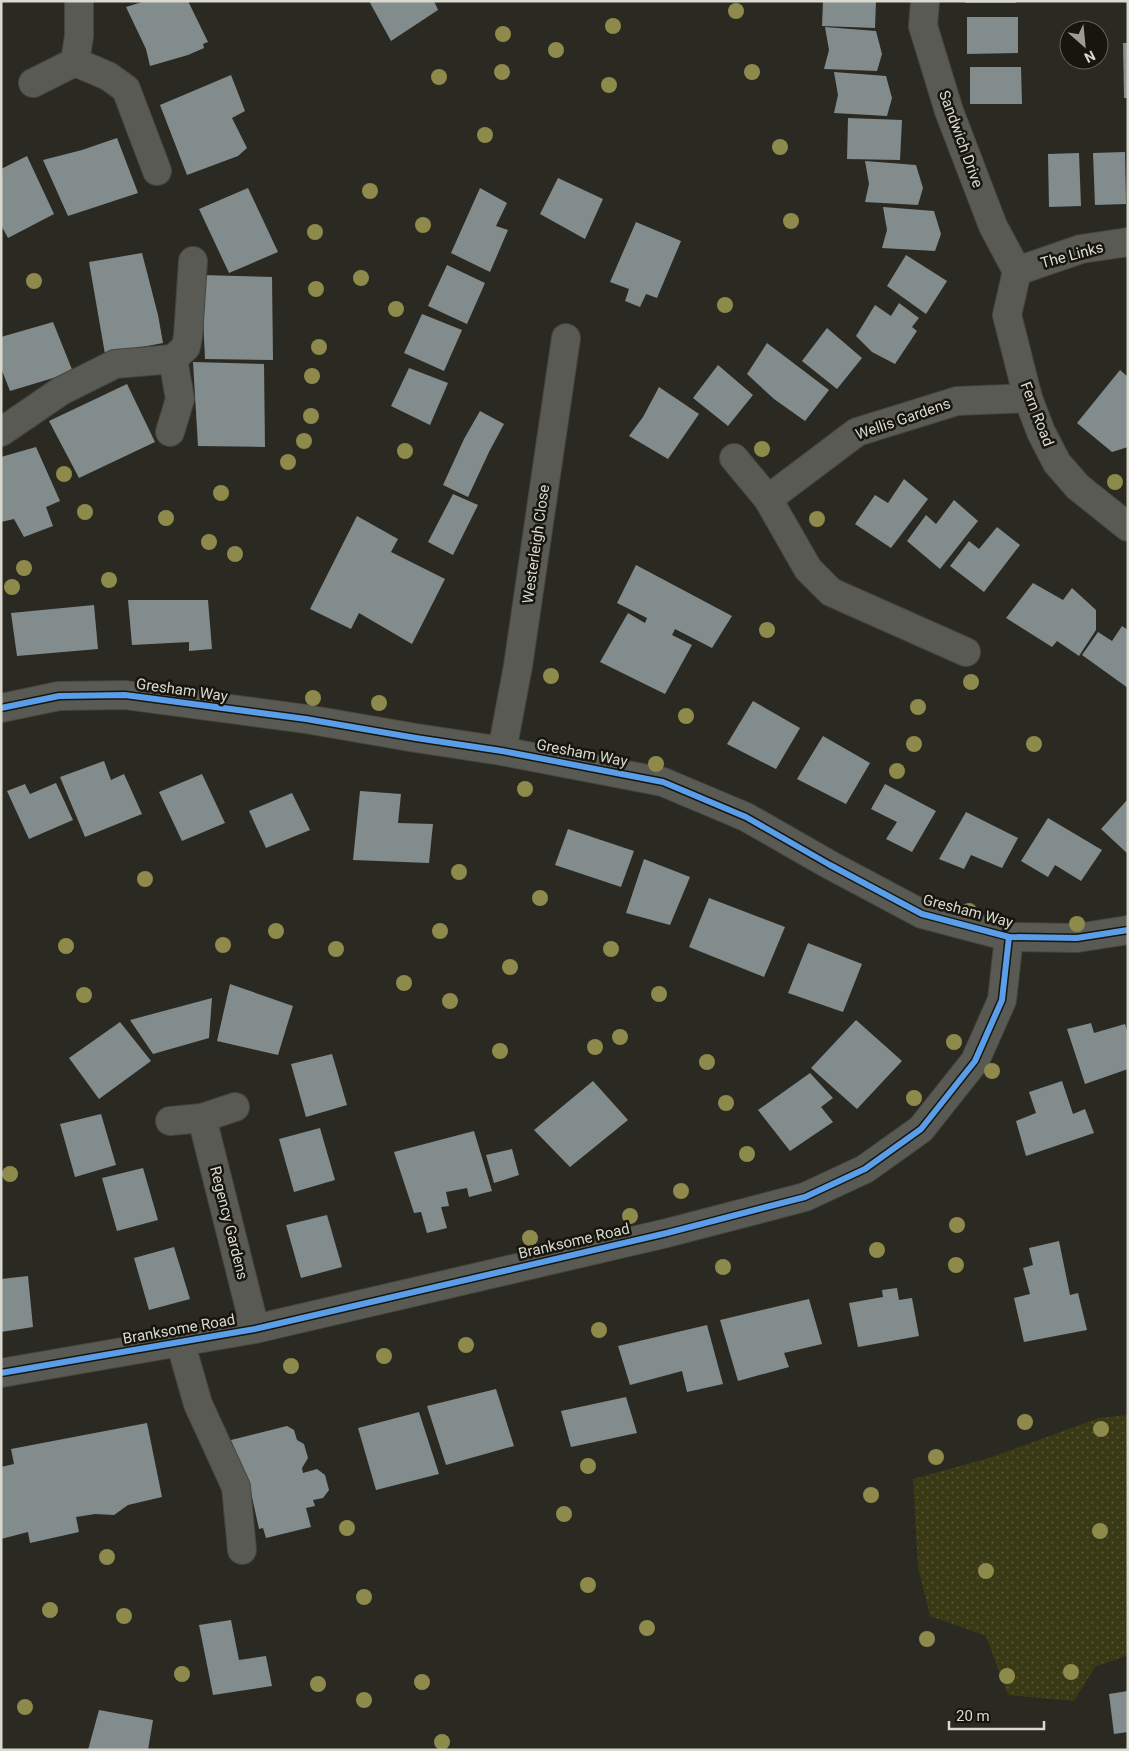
<svg xmlns="http://www.w3.org/2000/svg" width="1129" height="1751" font-family="Roboto,sans-serif">
  <style>
    .grass { fill: url(#grass-dots) }
    .building { fill: #838c8d }
    .lines { fill: none; stroke-linecap: round; stroke-linejoin: round }
    .minor-casing { stroke: #46463f; stroke-width: 30 }
    .minor { stroke: #5a5a54; stroke-width: 28 }
    .cycleway-casing { stroke: #16160e; stroke-width: 9 }
    .cycleway { stroke: #5a9eea; stroke-width: 6 }
    .tree { fill: #8d8a4c }
    .labels { text-anchor: middle; dominant-baseline: central; stroke-width: 5; stroke-linejoin: round; paint-order: stroke }
    .street-label { font-size: 15px; fill: #d9d9cf; stroke: #16160e }
  </style>
  <defs>
    <pattern id="grass-dots" width="8" height="8" patternUnits="userSpaceOnUse" patternTransform="scale(1.25)"><rect width="8" height="8" fill="#3a3915"/><path d="M2 2h.1M6 6h.1" fill="none" stroke="#565536" stroke-width="1.8" stroke-linecap="round"/></pattern>
  </defs>
  <rect width="100%" height="100%" fill="#2a2a22"/>
  <polygon class="grass" points="1128,1415 1128,1655 1095,1667 1074,1701 1008,1695 986,1636 930,1616 918,1567 913,1479 989,1458 1099,1418"/>
  <g class="building">
    <polygon points="145,1 188,1 208,42 203,44 204,48 188,55 150,66 146,49 126,7"/>
    <polygon points="369,1 434,1 438,10 391,41"/>
    <polygon points="823,1 876,1 875,28 822,26"/>
    <rect x="965" y="1" width="51" height="2"/>
    <polygon points="967,17 1018,17 1018,53 967,54"/>
    <polygon points="825,27 876,31 882,54 877,71 824,69 829,50"/>
    <polygon points="1123,43 1128,43 1128,98 1124,98"/>
    <polygon points="970,67 1021,67 1022,104 970,104"/>
    <polygon points="834,72 886,76 892,98 887,116 834,113 838,95"/>
    <polygon points="231,75 245,111 232,118 247,148 238,156 187,175 160,105"/>
    <polygon points="848,118 902,120 900,160 847,159"/>
    <polygon points="117,138 138,193 68,216 43,160 82,150"/>
    <polygon points="1125,152 1126,204 1095,205 1093,153"/>
    <polygon points="1079,153 1081,206 1049,207 1048,154"/>
    <polygon points="27,156 54,214 8,238 1,225 1,169"/>
    <polygon points="865,161 916,165 923,188 918,205 865,202 869,184"/>
    <polygon points="558,178 603,199 585,239 540,214"/>
    <polygon points="248,188 278,252 229,273 199,209"/>
    <polygon points="480,188 507,203 496,226 508,230 490,272 451,253"/>
    <polygon points="883,207 934,211 941,234 935,251 882,248 887,230"/>
    <polygon points="636,222 681,241 657,298 646,294 640,307 625,301 629,289 610,282"/>
    <polygon points="142,253 158,315 163,343 105,354 89,262"/>
    <polygon points="906,255 947,281 926,314 887,286"/>
    <polygon points="447,265 485,283 467,324 428,306"/>
    <polygon points="201,275 272,277 273,360 205,359"/>
    <polygon points="899,303 919,318 912,327 917,331 895,364 872,352 856,336 875,305 891,316"/>
    <polygon points="422,314 462,330 444,371 404,353"/>
    <polygon points="53,322 73,372 10,391 1,368 1,337"/>
    <polygon points="827,328 862,358 837,389 802,361"/>
    <polygon points="767,343 829,390 805,421 774,399 747,374"/>
    <polygon points="193,362 264,364 265,447 198,446"/>
    <polygon points="718,365 753,395 728,426 693,398"/>
    <polygon points="409,368 448,383 430,425 391,406"/>
    <polygon points="1120,370 1128,377 1128,447 1112,452 1077,423"/>
    <polygon points="127,384 155,442 79,478 49,421"/>
    <polygon points="659,387 699,414 668,459 629,436 643,417"/>
    <polygon points="480,411 504,424 489,452 468,497 443,485 464,439"/>
    <polygon points="36,447 60,501 46,507 53,526 24,537 14,519 1,522 1,457"/>
    <polygon points="904,479 928,499 891,548 855,524 875,495 888,503"/>
    <polygon points="453,494 478,505 453,555 428,542"/>
    <polygon points="954,500 978,521 940,569 907,541 926,515 936,524"/>
    <polygon points="357,516 398,539 391,552 445,579 412,644 359,613 351,629 310,609"/>
    <polygon points="997,527 1020,545 984,592 950,566 969,541 979,549"/>
    <polygon points="636,565 732,616 712,648 675,629 672,635 692,645 665,694 600,662 628,613 645,623 647,618 617,603"/>
    <polygon points="1033,583 1063,600 1072,588 1096,610 1096,630 1079,656 1057,641 1052,647 1006,618"/>
    <polygon points="128,600 208,600 212,649 189,651 189,642 132,645"/>
    <polygon points="94,605 98,649 17,656 11,613"/>
    <polygon points="1122,626 1128,630 1128,688 1082,655 1098,632 1112,641"/>
    <polygon points="753,701 800,728 776,769 727,744"/>
    <polygon points="823,736 870,763 846,804 797,779"/>
    <polygon points="104,761 111,780 124,774 142,814 85,837 60,777"/>
    <polygon points="202,774 225,823 182,841 159,792"/>
    <polygon points="56,783 73,820 29,839 7,791 25,784 30,794"/>
    <polygon points="885,784 936,811 912,852 886,839 897,822 871,809"/>
    <polygon points="360,791 401,794 398,823 433,824 429,863 353,860"/>
    <polygon points="292,793 310,830 266,848 249,811"/>
    <polygon points="1128,799 1128,854 1101,829"/>
    <polygon points="966,812 1018,838 1002,868 971,855 964,869 939,859"/>
    <polygon points="1048,818 1102,850 1081,881 1055,865 1048,877 1021,861"/>
    <polygon points="568,829 634,851 621,887 555,865"/>
    <polygon points="644,859 690,877 670,925 626,913"/>
    <polygon points="709,898 785,927 764,977 689,947"/>
    <polygon points="808,943 862,964 843,1012 788,993"/>
    <polygon points="230,984 293,1006 278,1055 217,1041"/>
    <polygon points="212,998 209,1038 153,1054 130,1020"/>
    <polygon points="856,1020 902,1061 857,1109 811,1068"/>
    <polygon points="120,1022 151,1061 99,1099 69,1058"/>
    <polygon points="1091,1023 1094,1033 1125,1024 1128,1034 1128,1069 1085,1084 1067,1029"/>
    <polygon points="332,1054 347,1105 306,1117 291,1064"/>
    <polygon points="810,1073 833,1098 821,1107 833,1122 790,1151 758,1110"/>
    <polygon points="593,1081 628,1120 570,1167 534,1130"/>
    <polygon points="1062,1081 1073,1114 1085,1109 1094,1133 1026,1156 1016,1121 1036,1113 1029,1092"/>
    <polygon points="101,1114 116,1165 75,1177 60,1124"/>
    <polygon points="320,1128 335,1180 294,1192 279,1139"/>
    <polygon points="474,1131 492,1191 469,1197 467,1188 446,1192 449,1206 441,1207 447,1228 427,1233 421,1212 414,1213 394,1152"/>
    <polygon points="512,1149 519,1175 494,1183 486,1155"/>
    <polygon points="143,1168 158,1220 117,1231 102,1178"/>
    <polygon points="327,1215 342,1267 301,1278 286,1225"/>
    <polygon points="1059,1241 1070,1295 1078,1293 1087,1330 1024,1342 1014,1298 1030,1294 1023,1268 1033,1265 1029,1248"/>
    <polygon points="174,1247 190,1299 149,1310 134,1258"/>
    <polygon points="28,1276 33,1327 1,1332 1,1279"/>
    <polygon points="897,1288 899,1300 912,1298 919,1336 858,1347 849,1303 883,1297 882,1290"/>
    <polygon points="809,1299 822,1344 784,1353 789,1367 738,1381 720,1320"/>
    <polygon points="707,1325 723,1384 687,1392 682,1371 630,1385 618,1346"/>
    <polygon points="496,1389 514,1446 446,1465 427,1406"/>
    <polygon points="626,1397 637,1433 571,1447 561,1411"/>
    <polygon points="419,1412 439,1474 376,1490 358,1428"/>
    <polygon points="147,1423 162,1497 128,1505 114,1515 95,1514 76,1517 79,1532 30,1543 28,1532 1,1539 1,1467 14,1464 11,1449"/>
    <polygon points="287,1426 294,1430 297,1440 304,1444 308,1458 302,1468 303,1473 317,1469 325,1475 329,1490 323,1498 313,1500 315,1506 306,1508 311,1527 266,1538 263,1528 259,1529 250,1488 227,1441"/>
    <polygon points="231,1620 239,1660 266,1656 272,1686 213,1695 199,1625"/>
    <polygon points="1128,1691 1128,1732 1114,1734 1109,1694"/>
    <polygon points="99,1710 153,1720 148,1750 88,1750"/>
  </g>
  <g class="lines">
    <defs>
      <g id="minor">
        <polyline points="925,1 923,26 949,111 993,226 1017,271"/>
        <polyline points="75,62 108,76 126,89 157,171"/>
        <polyline points="33,83 75,62 79,36 79,1"/>
        <polyline points="1017,271 1007,315 1028,398 1041,432 1057,463 1078,487 1128,527"/>
        <polyline points="1017,271 1081,249 1128,242"/>
        <polyline points="1,432 61,391 115,364 173,359"/>
        <polyline points="170,432 180,399 173,359 186,347 188,336 193,261"/>
        <polyline points="734,458 768,499"/>
        <polyline points="966,652 831,592 808,569 768,499 857,432 957,401 1028,398"/>
        <polyline points="1,708 59,696 125,695 306,719 416,738 502,751 663,782 746,817 830,865 922,914 1009,937 1077,938 1128,930"/>
        <polyline points="502,751 518,666 566,338"/>
        <polyline points="202,1118 255,1329"/>
        <polyline points="170,1121 202,1118 235,1107"/>
        <polyline points="180,1341 198,1404 236,1487 242,1550"/>
        <polyline points="1,1373 255,1329 667,1233 805,1197 865,1169 921,1129 975,1061 1002,1000 1009,937"/>
      </g>
    </defs>
    <use href="#minor" class="minor-casing"/>
    <use href="#minor" class="minor"/>
    <defs>
      <g id="cycleway">
        <polyline points="1,708 59,696 125,695 306,719 416,738 502,751 663,782 746,817 830,865 922,914 1009,937 1077,938 1128,930"/>
        <polyline points="1,1373 255,1329 667,1233 805,1197 865,1169 921,1129 975,1061 1002,1000 1009,937"/>
      </g>
    </defs>
    <use href="#cycleway" class="cycleway-casing"/>
    <use href="#cycleway" class="cycleway"/>
  </g>
  <g class="tree">
    <circle cx="736" cy="11" r="8"/>
    <circle cx="613" cy="26" r="8"/>
    <circle cx="503" cy="34" r="8"/>
    <circle cx="556" cy="50" r="8"/>
    <circle cx="502" cy="72" r="8"/>
    <circle cx="752" cy="72" r="8"/>
    <circle cx="439" cy="77" r="8"/>
    <circle cx="609" cy="85" r="8"/>
    <circle cx="485" cy="135" r="8"/>
    <circle cx="780" cy="147" r="8"/>
    <circle cx="370" cy="191" r="8"/>
    <circle cx="791" cy="221" r="8"/>
    <circle cx="423" cy="225" r="8"/>
    <circle cx="315" cy="232" r="8"/>
    <circle cx="361" cy="278" r="8"/>
    <circle cx="34" cy="281" r="8"/>
    <circle cx="316" cy="289" r="8"/>
    <circle cx="725" cy="305" r="8"/>
    <circle cx="396" cy="309" r="8"/>
    <circle cx="319" cy="347" r="8"/>
    <circle cx="312" cy="376" r="8"/>
    <circle cx="311" cy="416" r="8"/>
    <circle cx="304" cy="441" r="8"/>
    <circle cx="762" cy="449" r="8"/>
    <circle cx="405" cy="451" r="8"/>
    <circle cx="288" cy="462" r="8"/>
    <circle cx="64" cy="474" r="8"/>
    <circle cx="1115" cy="482" r="8"/>
    <circle cx="221" cy="493" r="8"/>
    <circle cx="85" cy="512" r="8"/>
    <circle cx="166" cy="518" r="8"/>
    <circle cx="817" cy="519" r="8"/>
    <circle cx="209" cy="542" r="8"/>
    <circle cx="235" cy="554" r="8"/>
    <circle cx="24" cy="568" r="8"/>
    <circle cx="109" cy="580" r="8"/>
    <circle cx="12" cy="587" r="8"/>
    <circle cx="767" cy="630" r="8"/>
    <circle cx="551" cy="676" r="8"/>
    <circle cx="971" cy="682" r="8"/>
    <circle cx="313" cy="698" r="8"/>
    <circle cx="379" cy="703" r="8"/>
    <circle cx="918" cy="707" r="8"/>
    <circle cx="686" cy="716" r="8"/>
    <circle cx="914" cy="744" r="8"/>
    <circle cx="1034" cy="744" r="8"/>
    <circle cx="656" cy="764" r="8"/>
    <circle cx="897" cy="771" r="8"/>
    <circle cx="525" cy="789" r="8"/>
    <circle cx="459" cy="872" r="8"/>
    <circle cx="145" cy="879" r="8"/>
    <circle cx="540" cy="898" r="8"/>
    <circle cx="969" cy="911" r="8"/>
    <circle cx="1077" cy="924" r="8"/>
    <circle cx="276" cy="931" r="8"/>
    <circle cx="440" cy="931" r="8"/>
    <circle cx="223" cy="945" r="8"/>
    <circle cx="66" cy="946" r="8"/>
    <circle cx="336" cy="949" r="8"/>
    <circle cx="611" cy="949" r="8"/>
    <circle cx="510" cy="967" r="8"/>
    <circle cx="404" cy="983" r="8"/>
    <circle cx="659" cy="994" r="8"/>
    <circle cx="84" cy="995" r="8"/>
    <circle cx="450" cy="1001" r="8"/>
    <circle cx="620" cy="1037" r="8"/>
    <circle cx="954" cy="1042" r="8"/>
    <circle cx="595" cy="1047" r="8"/>
    <circle cx="500" cy="1051" r="8"/>
    <circle cx="707" cy="1062" r="8"/>
    <circle cx="992" cy="1071" r="8"/>
    <circle cx="914" cy="1098" r="8"/>
    <circle cx="726" cy="1103" r="8"/>
    <circle cx="747" cy="1154" r="8"/>
    <circle cx="10" cy="1174" r="8"/>
    <circle cx="681" cy="1191" r="8"/>
    <circle cx="630" cy="1216" r="8"/>
    <circle cx="957" cy="1225" r="8"/>
    <circle cx="530" cy="1238" r="8"/>
    <circle cx="877" cy="1250" r="8"/>
    <circle cx="956" cy="1265" r="8"/>
    <circle cx="723" cy="1267" r="8"/>
    <circle cx="599" cy="1330" r="8"/>
    <circle cx="466" cy="1345" r="8"/>
    <circle cx="384" cy="1356" r="8"/>
    <circle cx="291" cy="1366" r="8"/>
    <circle cx="1025" cy="1422" r="8"/>
    <circle cx="1101" cy="1429" r="8"/>
    <circle cx="936" cy="1457" r="8"/>
    <circle cx="588" cy="1466" r="8"/>
    <circle cx="871" cy="1495" r="8"/>
    <circle cx="564" cy="1514" r="8"/>
    <circle cx="347" cy="1528" r="8"/>
    <circle cx="1100" cy="1531" r="8"/>
    <circle cx="107" cy="1557" r="8"/>
    <circle cx="986" cy="1571" r="8"/>
    <circle cx="588" cy="1585" r="8"/>
    <circle cx="364" cy="1597" r="8"/>
    <circle cx="50" cy="1610" r="8"/>
    <circle cx="124" cy="1616" r="8"/>
    <circle cx="647" cy="1628" r="8"/>
    <circle cx="927" cy="1639" r="8"/>
    <circle cx="1071" cy="1672" r="8"/>
    <circle cx="182" cy="1674" r="8"/>
    <circle cx="1007" cy="1676" r="8"/>
    <circle cx="422" cy="1682" r="8"/>
    <circle cx="318" cy="1684" r="8"/>
    <circle cx="364" cy="1700" r="8"/>
    <circle cx="25" cy="1707" r="8"/>
    <circle cx="442" cy="1742" r="8"/>
  </g>
  <g class="labels">
    <g class="street-label">
      <text transform="translate(961 139) rotate(70)">Sandwich Drive</text>
      <text transform="translate(1072 255) rotate(-15)">The Links</text>
      <text transform="translate(1037 414) rotate(69)">Fern Road</text>
      <text transform="translate(903 419) rotate(-19)">Wellis Gardens</text>
      <text transform="translate(536 544) rotate(-82)">Westerleigh Close</text>
      <text transform="translate(182 690) rotate(8)">Gresham Way</text>
      <text transform="translate(582 753) rotate(11)">Gresham Way</text>
      <text transform="translate(968 911) rotate(15)">Gresham Way</text>
      <text transform="translate(229 1223) rotate(76)">Regency Gardens</text>
      <text transform="translate(574 1241) rotate(-13)">Branksome Road</text>
      <text transform="translate(179 1329) rotate(-10)">Branksome Road</text>
    </g>
  </g>
  <rect width="1129" height="1751" fill="none" stroke="#d9d9cf" stroke-width="5"/>
  <g transform="translate(1084 45) rotate(153)"><circle r="24" fill="#16160e" stroke="#64645b"/>
  <path d="M0-4L9 19L0 12L-9 19Z" fill="#9c9c92"/>
  <text y="-8" font-size="14" font-weight="bold" text-anchor="middle" fill="#d9d9cf">N</text>
  </g>
  <path d="M949 1721v8h95v-8" fill="none" stroke="#d9d9cf" stroke-width="2.5"/>
  <text x="956" y="1721" font-size="15" fill="#d9d9cf" stroke="#16160e" stroke-width="4" paint-order="stroke">20 m</text>
</svg>
